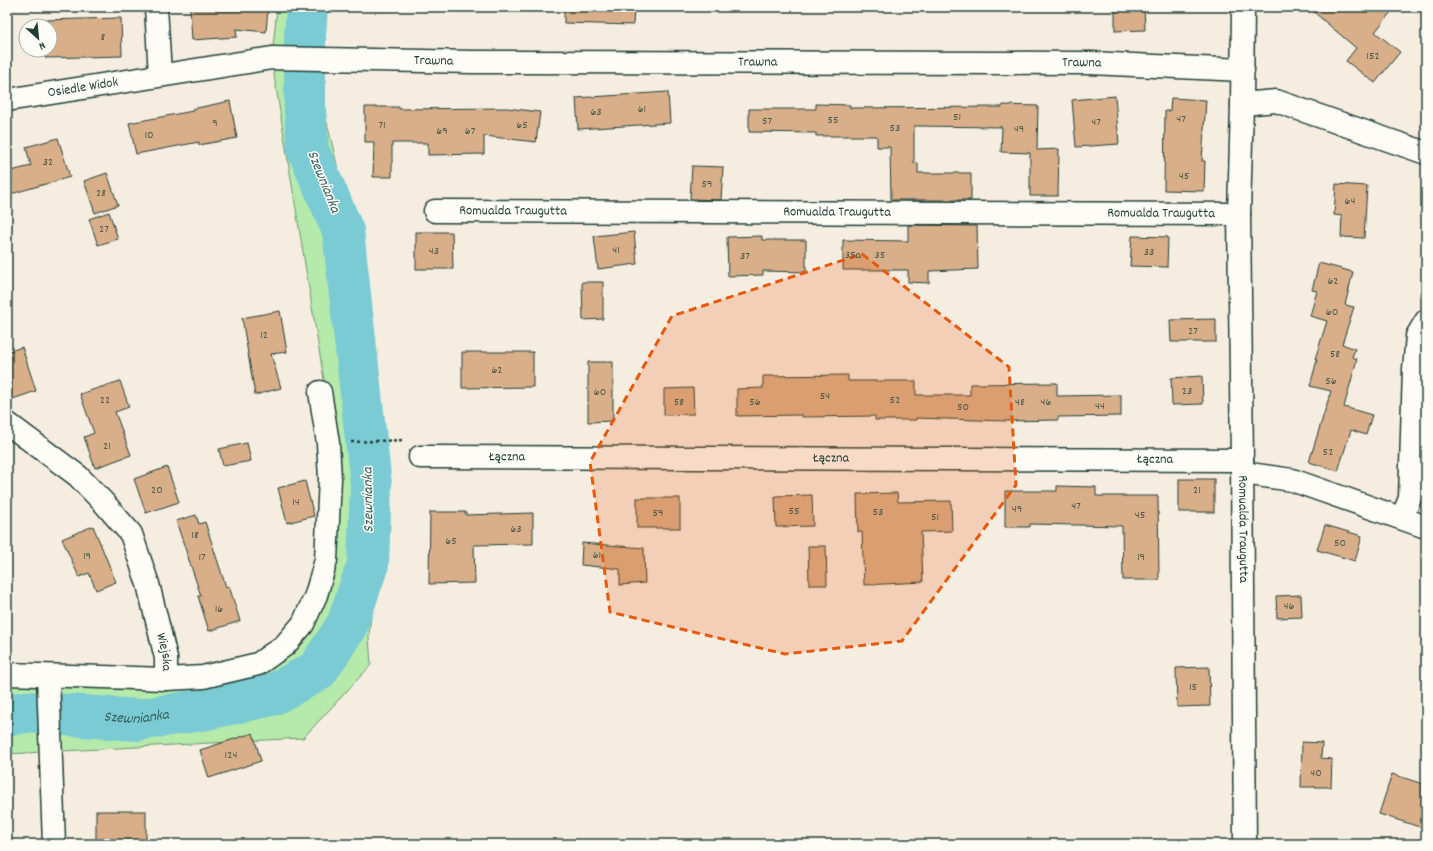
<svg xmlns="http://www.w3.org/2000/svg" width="1433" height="851" font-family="Dekko,sans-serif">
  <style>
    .green { fill: #b6eaab; stroke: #6a9470 }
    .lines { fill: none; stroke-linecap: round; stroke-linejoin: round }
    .river { stroke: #7acbd3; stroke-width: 42 }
    .building { fill: #d9af8a; stroke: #1f3d34 }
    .minor-casing { stroke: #1f3d34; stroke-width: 25 }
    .major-casing { stroke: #1f3d34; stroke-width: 25 }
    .path { stroke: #1f3d34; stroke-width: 2.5; stroke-dasharray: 3 3; stroke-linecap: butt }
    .minor { stroke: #fdfcf7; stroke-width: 22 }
    .major { stroke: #fdfcf7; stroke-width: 22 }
    .marked { fill: #e8590c; fill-opacity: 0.2; stroke: #e8590c; stroke-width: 3; stroke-dasharray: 8 5; stroke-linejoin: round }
    .labels { text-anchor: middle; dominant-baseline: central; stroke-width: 3; stroke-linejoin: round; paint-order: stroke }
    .number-label { font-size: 12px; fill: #4e5a4a }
    .street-label { font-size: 14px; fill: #1f3d34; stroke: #fdfcf7 }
    .water-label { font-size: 15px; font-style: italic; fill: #36605c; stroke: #fdfcf7 }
  </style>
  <rect width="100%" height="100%" fill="#f6ede1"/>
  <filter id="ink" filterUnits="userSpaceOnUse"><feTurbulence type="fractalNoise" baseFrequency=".025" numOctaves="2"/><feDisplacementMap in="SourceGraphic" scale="8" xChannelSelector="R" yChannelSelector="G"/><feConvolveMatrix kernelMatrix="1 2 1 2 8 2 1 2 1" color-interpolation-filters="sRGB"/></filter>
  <g filter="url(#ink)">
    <polygon class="green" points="277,7 321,7 320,93 338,169 368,318 384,460 369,637 371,665 303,738 7,754 7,685 272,668 333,571 341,474 324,380 273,69 273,47"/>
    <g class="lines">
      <path class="river" id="s1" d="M 7,715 L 26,712 L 138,720 L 207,709 L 272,695 L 317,671 L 347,625 L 368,564 L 371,485 L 343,231 L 308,150 L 305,110 L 305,35 L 307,7"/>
    </g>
    <g class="building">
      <polygon points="190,7 268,7 266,32 236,29 237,37 192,40"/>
      <polygon points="564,7 634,7 633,25 564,23"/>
      <polygon points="1115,7 1144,7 1145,30 1115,31"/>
      <polygon points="1308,7 1395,7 1375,32 1400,52 1375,83 1346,61 1356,48"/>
      <polygon points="121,18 122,56 45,58 45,50 50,50 50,26 43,26 43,20"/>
      <polygon points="668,92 670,123 578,129 576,98"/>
      <polygon points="1115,96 1119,144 1076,147 1072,100"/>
      <polygon points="1171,98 1206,100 1202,161 1205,161 1204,191 1164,190 1165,111 1170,111"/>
      <polygon points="230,101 237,138 199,145 199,142 136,154 129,123 193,111 192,109"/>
      <polygon points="816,104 850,105 850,108 1002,107 1003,105 1038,106 1037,150 1059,149 1058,196 1030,196 1030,153 1001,152 1002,127 914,126 914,163 918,163 918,173 971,173 971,200 891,200 890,147 877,147 877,136 816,136 816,133 749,132 749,109 816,109"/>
      <polygon points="365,107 399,107 399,109 507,108 540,112 536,142 484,136 484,154 428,155 428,143 392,143 392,177 373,177 374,142 365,142"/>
      <polygon points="58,138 70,177 7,195 7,172 31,166 26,147"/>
      <polygon points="692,166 723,167 721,200 690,199"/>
      <polygon points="107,173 118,205 95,213 84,181"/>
      <polygon points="1336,184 1367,186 1364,238 1341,237 1342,216 1334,215"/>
      <polygon points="109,212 118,239 98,245 89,219"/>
      <polygon points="908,225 977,226 978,269 929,271 929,283 908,282 908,270 843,270 843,240 908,241"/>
      <polygon points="416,232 452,232 453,269 416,269"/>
      <polygon points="634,232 637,264 598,269 594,236"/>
      <polygon points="762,236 762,240 806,240 806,272 763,271 763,275 728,276 727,237"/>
      <polygon points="1132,236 1168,237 1167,267 1130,266"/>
      <polygon points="1319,263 1353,272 1345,305 1354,307 1342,344 1355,349 1352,357 1357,359 1344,407 1372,415 1366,435 1351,430 1338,471 1309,462 1331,391 1310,386 1317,360 1315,359 1327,321 1310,316 1317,291 1312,290"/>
      <polygon points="582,282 603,282 603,319 583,320"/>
      <polygon points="280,311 287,352 271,354 281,388 255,395 242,318"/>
      <polygon points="1216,319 1216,342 1171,342 1170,320"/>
      <polygon points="22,347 36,391 7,401 7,352"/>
      <polygon points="462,352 533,352 533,387 462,388"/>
      <polygon points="588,362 613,362 613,421 588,422"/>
      <polygon points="848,375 848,381 916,381 916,395 970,395 970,384 1057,383 1057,396 1121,395 1121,416 1058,417 1058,420 1006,421 916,418 916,420 875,420 875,416 802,417 802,415 737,416 737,389 763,388 763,376"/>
      <polygon points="1202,376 1203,404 1172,405 1171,378"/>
      <polygon points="120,381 129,407 115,412 131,455 95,468 84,437 94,433 80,394"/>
      <polygon points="693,388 694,414 664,415 664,389"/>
      <polygon points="247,443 251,461 223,466 219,449"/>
      <polygon points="167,467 179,502 146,513 134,479"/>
      <rect x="1179" y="479" width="35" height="33"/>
      <polygon points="305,481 314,516 287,523 278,488"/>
      <polygon points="1057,486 1096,487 1096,496 1158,496 1159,580 1123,580 1122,526 1030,524 1030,527 1005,527 1005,491 1057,491"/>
      <polygon points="897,493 898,502 951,501 952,531 921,532 923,582 864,585 862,532 858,532 857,494"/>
      <polygon points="812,495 813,526 776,527 775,496"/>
      <rect x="637" y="498" width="43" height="30"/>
      <polygon points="430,512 466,512 466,515 533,513 533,544 474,545 475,583 429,584"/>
      <polygon points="196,515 199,524 205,522 226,587 229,586 240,621 209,631 198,596 201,596 176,521"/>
      <polygon points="1325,525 1362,536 1355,561 1317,550"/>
      <polygon points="93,526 116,582 96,590 89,573 79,577 62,539"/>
      <polygon points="582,543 644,548 645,583 620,585 620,569 581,565"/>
      <polygon points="808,546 826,546 827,585 809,585"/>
      <polygon points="1301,595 1302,617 1277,618 1276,596"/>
      <polygon points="1209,667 1210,706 1177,707 1176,668"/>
      <polygon points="253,733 261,761 209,778 200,750"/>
      <polygon points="1302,742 1322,743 1321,758 1332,759 1331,787 1301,787"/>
      <polygon points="1392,774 1426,785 1426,829 1379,814"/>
      <rect x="96" y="811" width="50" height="33"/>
    </g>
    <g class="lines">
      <defs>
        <g id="minor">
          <polyline points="156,7 160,75"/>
          <path id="s2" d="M 7,100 L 272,58 L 473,62 L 1090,63 L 1243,70"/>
          <polyline points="1242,104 1276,101 1426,153"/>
          <path id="s3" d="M 435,211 L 1239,214"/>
          <path id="s4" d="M 7,423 L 78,476 L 105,504 L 131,534 L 148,584 L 166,658 L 166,679"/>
          <path id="s5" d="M 420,457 L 1242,460"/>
          <polyline points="1243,473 1292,480 1426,527"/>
          <polyline points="1402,518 1410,498 1414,369 1417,336 1426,321"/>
          <polyline points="7,674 166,679 203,677 258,664 285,645 303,624 316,595 326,560 330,479 328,443 320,392"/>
          <polyline points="48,676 54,844"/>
        </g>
        <g id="major">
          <path id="s6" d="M 1243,7 L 1242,104 L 1239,214 L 1242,460 L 1245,844"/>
        </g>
      </defs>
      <use href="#minor" class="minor-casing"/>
      <use href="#major" class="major-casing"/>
      <polyline class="path" points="351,442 404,440"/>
      <use href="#minor" class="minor"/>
      <use href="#major" class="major"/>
    </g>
  </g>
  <path class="marked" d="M 862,254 L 1009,367 L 1016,485 L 902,641 L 785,654 L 610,612 L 590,462 L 672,316 Z"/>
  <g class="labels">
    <g class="number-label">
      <text x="103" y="37">8</text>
      <text x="1373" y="56">152</text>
      <text x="642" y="109">61</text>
      <text x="596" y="112">63</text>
      <text x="957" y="117">51</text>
      <text x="1181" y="119">47</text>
      <text x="833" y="120">55</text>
      <text x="767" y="121">57</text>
      <text x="1096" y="122">47</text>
      <text x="215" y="123">9</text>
      <text x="382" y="125">71</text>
      <text x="522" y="125">65</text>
      <text x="895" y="128">53</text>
      <text x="1019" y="129">49</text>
      <text x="442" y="131">69</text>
      <text x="470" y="131">67</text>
      <text x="149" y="135">10</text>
      <text x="48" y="162">32</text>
      <text x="1184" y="176">45</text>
      <text x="707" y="184">59</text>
      <text x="101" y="193">28</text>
      <text x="1350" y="201">64</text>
      <text x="104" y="229">27</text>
      <text x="616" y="250">41</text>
      <text x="434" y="251">43</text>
      <text x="1149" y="252">33</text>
      <text x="853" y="255">35a</text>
      <text x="880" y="255">35</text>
      <text x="745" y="256">37</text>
      <text x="1333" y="281">62</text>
      <text x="1332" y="312">60</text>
      <text x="1193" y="331">27</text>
      <text x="264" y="335">12</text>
      <text x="1335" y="354">58</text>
      <text x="497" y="370">62</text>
      <text x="1331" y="381">56</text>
      <text x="1187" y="391">23</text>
      <text x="600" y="392">60</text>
      <text x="825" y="396">54</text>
      <text x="105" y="400">22</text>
      <text x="895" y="400">52</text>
      <text x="679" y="402">58</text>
      <text x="755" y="402">56</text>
      <text x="1020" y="402">48</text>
      <text x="1046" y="402">46</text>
      <text x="1100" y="406">44</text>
      <text x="963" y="407">50</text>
      <text x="107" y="446">21</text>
      <text x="1328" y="452">52</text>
      <text x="157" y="490">20</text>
      <text x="1197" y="490">21</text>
      <text x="296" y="502">14</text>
      <text x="1076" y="506">47</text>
      <text x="1017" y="509">49</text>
      <text x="794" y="511">55</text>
      <text x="878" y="512">53</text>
      <text x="658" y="513">59</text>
      <text x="1140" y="515">45</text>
      <text x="935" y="517">51</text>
      <text x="516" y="529">63</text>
      <text x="195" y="535">18</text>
      <text x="451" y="541">65</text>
      <text x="1340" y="543">50</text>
      <text x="597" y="555">61</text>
      <text x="87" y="556">19</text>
      <text x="202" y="557">17</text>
      <text x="1141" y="557">19</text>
      <text x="1289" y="606">46</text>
      <text x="219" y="609">16</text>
      <text x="1193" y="687">15</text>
      <text x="231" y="755">124</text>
      <text x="1316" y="773">40</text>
    </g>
    <g class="street-label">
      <text stroke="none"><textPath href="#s2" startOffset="430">Trawna</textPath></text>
      <text stroke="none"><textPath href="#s2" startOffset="754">Trawna</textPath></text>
      <text stroke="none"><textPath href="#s2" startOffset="1078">Trawna</textPath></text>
      <text stroke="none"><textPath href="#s2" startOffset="77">Osiedle Widok</textPath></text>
      <text stroke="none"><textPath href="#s3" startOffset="78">Romualda Traugutta</textPath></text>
      <text stroke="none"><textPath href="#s3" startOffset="402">Romualda Traugutta</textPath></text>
      <text stroke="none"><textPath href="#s3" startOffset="726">Romualda Traugutta</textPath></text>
      <text stroke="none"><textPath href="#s5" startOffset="87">Łączna</textPath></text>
      <text stroke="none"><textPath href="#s5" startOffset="411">Łączna</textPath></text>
      <text stroke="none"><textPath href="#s5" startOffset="735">Łączna</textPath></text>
      <text stroke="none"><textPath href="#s6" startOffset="522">Romualda Traugutta</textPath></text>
      <text stroke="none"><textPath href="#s4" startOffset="290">Wiejska</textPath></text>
    </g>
    <g class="water-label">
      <text transform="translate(323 182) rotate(68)">Szewnianka</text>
      <text transform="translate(369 500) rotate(-91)">Szewnianka</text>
      <text stroke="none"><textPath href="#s1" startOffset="130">Szewnianka</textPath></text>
    </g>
  </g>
  <rect width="1433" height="851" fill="none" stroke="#fdfcf7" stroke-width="24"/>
  <rect x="12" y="12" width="1409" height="827" fill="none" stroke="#1f3d34" stroke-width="1.5" filter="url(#ink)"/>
  <g transform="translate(38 38) rotate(153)"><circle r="19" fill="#fdfcf7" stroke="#a4b0a9"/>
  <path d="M0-3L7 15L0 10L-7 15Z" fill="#1f3d34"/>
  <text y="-6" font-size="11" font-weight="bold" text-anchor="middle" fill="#1f3d34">N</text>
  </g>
</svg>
